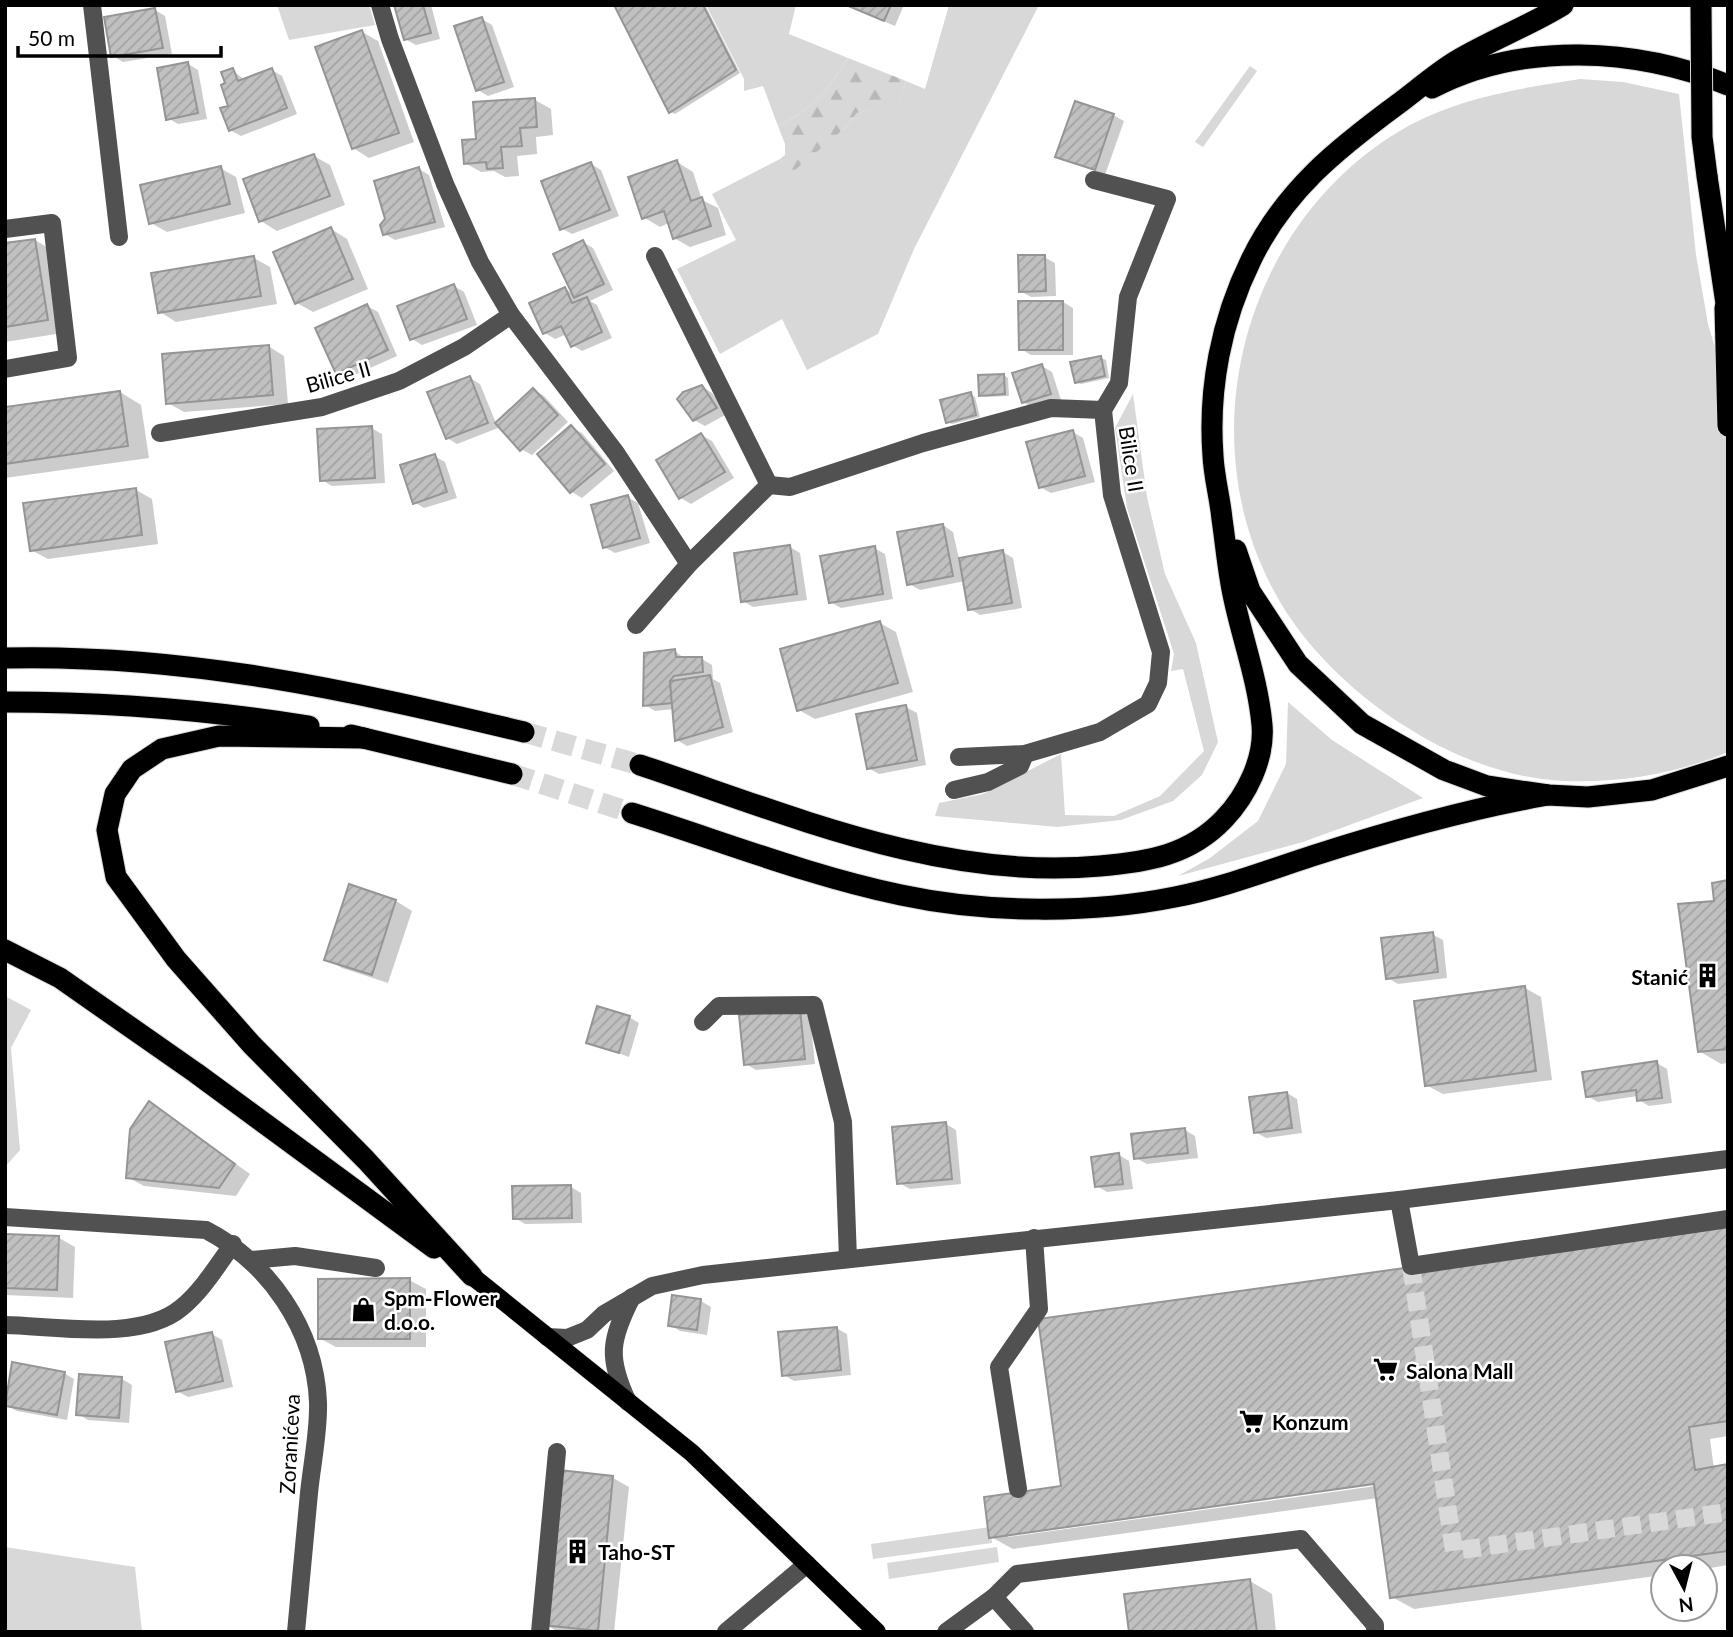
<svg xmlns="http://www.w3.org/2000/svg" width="1733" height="1637" font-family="Lato,sans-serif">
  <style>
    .green { fill: #d8d8d8 }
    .forest { fill: url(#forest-firs) }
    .shadow { fill: #0003; fill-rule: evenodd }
    .building { fill: url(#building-hatch); stroke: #959595; stroke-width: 2 }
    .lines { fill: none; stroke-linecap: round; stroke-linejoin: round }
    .minor-tunnel { stroke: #d9d9d9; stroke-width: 18; stroke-dasharray: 18 9; stroke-linecap: butt }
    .highway-tunnel { stroke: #d9d9d9; stroke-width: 21; stroke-dasharray: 21 10; stroke-linecap: butt }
    .major-casing { stroke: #dbdbdb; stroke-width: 19 }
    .highway-casing { stroke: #dbdbdb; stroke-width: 23 }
    .minor { stroke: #515151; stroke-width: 18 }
    .major { stroke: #000; stroke-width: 18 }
    .highway { stroke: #000; stroke-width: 21 }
    .highway-bridge-casing { stroke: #dbdbdb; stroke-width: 23; stroke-linecap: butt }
    .highway-bridge { stroke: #000; stroke-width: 21 }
    .labels { text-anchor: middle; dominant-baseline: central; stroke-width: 5; stroke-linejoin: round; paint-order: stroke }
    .street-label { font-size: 21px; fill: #000; stroke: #fff }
    .poi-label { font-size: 21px; font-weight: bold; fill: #000; stroke: #fff; text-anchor: start }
  </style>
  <defs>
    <pattern id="forest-firs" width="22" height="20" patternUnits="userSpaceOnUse" patternTransform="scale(1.75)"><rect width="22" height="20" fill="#d8d8d8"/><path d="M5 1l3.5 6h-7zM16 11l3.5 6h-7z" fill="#b8b8b8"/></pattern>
    <pattern id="building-hatch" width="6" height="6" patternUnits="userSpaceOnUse" patternTransform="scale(1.75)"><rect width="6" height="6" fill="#c0c0c0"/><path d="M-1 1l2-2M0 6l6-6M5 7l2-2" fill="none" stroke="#a3a3a3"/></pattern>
  </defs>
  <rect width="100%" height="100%" fill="#fff"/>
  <g class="green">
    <polygon points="277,5 369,5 375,25 289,40"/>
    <path d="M 706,5 L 796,5 L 789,34 L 848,58 C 827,92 815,107 778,126 L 763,86 L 744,91 L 744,79 Z"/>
    <polygon points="949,5 1039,5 914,249 878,334 807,370 782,319 720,354 677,269 736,240 712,194 780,159 789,174 845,128 857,113 898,104 906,81 925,89"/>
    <polygon points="1250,66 1257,71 1203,147 1195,142"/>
    <path d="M 1580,79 L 1623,82 L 1679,94 L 1696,255 L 1708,324 L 1728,392 L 1728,752 C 1675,774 1622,783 1564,781 C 1456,777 1332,692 1279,600 C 1184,437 1245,214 1412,124 C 1463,97 1522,88 1580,79 Z"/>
    <polygon points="1133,394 1147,497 1165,574 1196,643 1218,742 1202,775 1173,801 1121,820 1057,827 935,816 939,803 983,794 1061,754 1065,815 1114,816 1160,796 1204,751 1183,669 1171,671 1174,654 1127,508 1115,428"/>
    <polygon points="1288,702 1332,740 1423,798 1303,842 1178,876 1210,858 1258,821 1286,764"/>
    <polygon points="5,996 31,1010 11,1048 20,1150 5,1167"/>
    <polygon points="990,1527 992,1543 873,1559 871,1544"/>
    <polygon points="5,1547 135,1567 142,1632 5,1632"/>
    <polygon points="997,1547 999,1562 889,1579 887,1563"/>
  </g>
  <path class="forest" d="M 848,58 L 906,81 L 898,105 L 857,113 L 845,128 L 789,175 L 780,159 L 785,155 L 785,144 L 778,126 C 815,107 827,92 848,58 Z"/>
  <g class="shadow">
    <polygon points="396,5 431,5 440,39 416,45 405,39"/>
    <polygon points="616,5 705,5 740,73 675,114 671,112"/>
    <polygon points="846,5 904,5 895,26"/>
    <polygon points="155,10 165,16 172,54 123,62 113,56"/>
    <polygon points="482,19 492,25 514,87 488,96 478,90"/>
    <polygon points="362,32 378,41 414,142 369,158 353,148"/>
    <polygon points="188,64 198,70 207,119 178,124 168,118"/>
    <polygon points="232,70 245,80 272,70 282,76 297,114 241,136 230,130 227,84"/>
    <polygon points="535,100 551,109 553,135 536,137 537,154 517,156 519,176 505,177 494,171 481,172 465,163 478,140"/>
    <polygon points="1113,115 1124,121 1105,175 1057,156"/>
    <polygon points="314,156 330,165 345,205 277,231 261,221"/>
    <polygon points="677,162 693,172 702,200 718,208 726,235 690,247 674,238 669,223 660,227 643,217"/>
    <polygon points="591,164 601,170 619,216 572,234 561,228"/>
    <polygon points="220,168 236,177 245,213 167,232 151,223"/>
    <polygon points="419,169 429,175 445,227 395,240 385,234"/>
    <polygon points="331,229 347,239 368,289 313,312 297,303"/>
    <polygon points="35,240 57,253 69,332 5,342 5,245"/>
    <polygon points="583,242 593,248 613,290 590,301 597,305 612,338 582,351 572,345 567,334 555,339 545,333 565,289 574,294"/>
    <polygon points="1044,257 1055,263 1056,296 1031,297 1020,291"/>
    <polygon points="254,258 270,267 277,304 176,322 160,312"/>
    <polygon points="454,286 464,292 477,325 422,345 412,339"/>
    <polygon points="1063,302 1073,308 1073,355 1031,355 1021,349"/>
    <polygon points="367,306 378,312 397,356 348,378 337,372"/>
    <polygon points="268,346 284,356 288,404 184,412 168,403"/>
    <polygon points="1101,358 1106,360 1109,378 1081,384 1076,382"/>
    <polygon points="1042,366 1052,372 1061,400 1033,408 1023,402"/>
    <polygon points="1004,375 1008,378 1009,396 985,397 981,395"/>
    <polygon points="470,378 480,384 498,428 457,444 447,438"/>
    <polygon points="701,386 712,393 727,414 705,426 694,420"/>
    <polygon points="534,390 544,396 568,422 532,455 521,449"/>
    <polygon points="120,392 141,405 149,458 5,478 5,409"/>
    <polygon points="970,394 975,397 980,417 952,424 947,422"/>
    <polygon points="571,427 582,433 614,471 582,498 572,492 539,454"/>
    <polygon points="371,428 382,434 385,483 332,486 322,480"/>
    <polygon points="1073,432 1083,438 1095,482 1051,493 1040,487"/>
    <polygon points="701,435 712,441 734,478 691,504 681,498 658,461"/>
    <polygon points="434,456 445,462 457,498 424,508 414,502"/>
    <polygon points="136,490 152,499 158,544 48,559 31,550"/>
    <polygon points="627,497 638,503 650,543 615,553 604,547"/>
    <polygon points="943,525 953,532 959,559 1003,552 1013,558 1022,608 980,615 970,609 965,581 920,590 909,584"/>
    <polygon points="790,547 800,553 807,600 753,607 743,601"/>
    <polygon points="874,548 885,554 893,599 841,608 830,602"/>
    <polygon points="880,623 896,632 913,692 815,719 799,710"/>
    <polygon points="675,651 685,659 702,659 712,665 713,679 720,683 733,732 687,746 677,740 674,709 655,711 645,705"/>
    <polygon points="906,707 917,713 926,765 879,774 868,768"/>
    <polygon points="1728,882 1728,1063 1721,1064 1699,1051 1716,903"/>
    <polygon points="350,886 396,901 412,911 388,983 342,968 326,959"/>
    <polygon points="1432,934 1443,940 1447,978 1398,984 1388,978"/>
    <polygon points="1525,988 1541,997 1552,1080 1443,1094 1426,1085"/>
    <polygon points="800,1011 810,1017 815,1064 756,1070 746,1064"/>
    <polygon points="629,1017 639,1023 629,1057 588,1042"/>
    <polygon points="1657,1063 1667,1069 1672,1103 1649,1106 1639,1100 1638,1096 1598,1102 1587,1096"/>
    <polygon points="1287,1093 1297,1099 1302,1133 1266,1138 1255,1132"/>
    <polygon points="150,1103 250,1174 236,1196 144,1186 127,1177"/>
    <polygon points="946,1124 956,1130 961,1184 910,1189 899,1183"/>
    <polygon points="1185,1130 1195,1136 1198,1158 1147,1164 1136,1158"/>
    <polygon points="1119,1155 1129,1161 1133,1189 1107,1192 1097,1186"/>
    <polygon points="571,1187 581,1193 582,1223 525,1224 515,1218"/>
    <path d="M 1728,1225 L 1728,1436 L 1710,1439 L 1714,1469 L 1728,1466 L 1728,1565 L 1705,1569 L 1663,1567 L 1663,1575 L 1414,1609 L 1392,1597 L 1378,1498 L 1013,1549 L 991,1537 L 1063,1488 ZM 1383,1481 L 1383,1485 L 1008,1537 L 1008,1533 Z"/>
    <polygon points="5,1236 59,1238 75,1247 73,1298 5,1295"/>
    <polygon points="409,1280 426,1289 426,1347 336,1347 319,1338"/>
    <polygon points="674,1297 701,1301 711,1307 707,1335 680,1331 670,1325"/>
    <polygon points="836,1328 847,1334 851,1375 794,1381 784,1375"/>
    <polygon points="212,1334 222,1340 233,1387 188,1397 177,1391"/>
    <polygon points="64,1373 74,1379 67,1420 17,1411 6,1405"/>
    <polygon points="122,1379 132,1385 129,1423 88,1420 78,1414"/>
    <polygon points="561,1472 613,1478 629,1487 614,1632 558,1632 545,1624"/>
    <polygon points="1250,1581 1272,1594 1276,1632 1131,1632"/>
  </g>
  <g class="building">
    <polygon points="394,5 423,5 431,33 404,40"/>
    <polygon points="614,5 703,5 736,70 669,113"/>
    <polygon points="846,5 891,5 884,21"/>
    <polygon points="155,8 163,48 111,57 104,17"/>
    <polygon points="482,17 504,82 476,91 454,26"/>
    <polygon points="362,30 399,133 352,149 315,47"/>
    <polygon points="188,62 198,113 166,120 157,68"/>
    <polygon points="233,68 238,81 272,68 287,108 229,131 220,108 228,106 221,85 225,83 221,72"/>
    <polygon points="535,98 537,127 520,128 522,146 501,147 503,168 487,169 486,162 464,164 462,140 476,139 473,102"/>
    <polygon points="1075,101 1114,114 1095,170 1055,157"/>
    <polygon points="314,154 330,196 259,222 243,179"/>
    <polygon points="677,160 691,201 702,197 711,226 673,239 664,211 642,219 628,177"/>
    <polygon points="591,162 610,210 560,230 541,181"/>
    <polygon points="221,166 230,204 149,224 140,185"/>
    <polygon points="419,167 435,222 383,235 380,225 385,219 374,181"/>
    <polygon points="331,227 353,279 295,304 273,252"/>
    <polygon points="35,239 48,320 5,327 5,243"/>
    <polygon points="583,240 604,284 574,298 553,254"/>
    <polygon points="1018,255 1045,255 1046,291 1019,292"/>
    <polygon points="254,256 261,296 158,313 151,273"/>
    <polygon points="454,284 467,319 410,340 397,306"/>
    <polygon points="565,287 572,303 587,297 602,332 571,347 561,326 543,334 529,303"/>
    <polygon points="1018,301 1063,301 1063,350 1019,350"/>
    <polygon points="367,304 388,350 336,374 315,328"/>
    <polygon points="269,345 273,395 166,404 162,354"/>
    <polygon points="1101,356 1105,376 1075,383 1070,362"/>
    <polygon points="1042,364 1051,394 1022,403 1012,373"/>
    <polygon points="1004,374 1005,394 979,396 978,375"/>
    <polygon points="470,376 488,423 446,439 427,392"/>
    <polygon points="702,385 717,408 693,421 677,399 683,392"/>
    <polygon points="533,388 558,415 520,451 495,423"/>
    <polygon points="120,391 128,446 5,464 5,407"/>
    <polygon points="971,392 976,415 946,423 940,400"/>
    <polygon points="571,425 605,464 570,493 537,454"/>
    <polygon points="372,426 375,478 320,481 317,429"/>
    <polygon points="1073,430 1085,476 1039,488 1026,442"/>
    <polygon points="701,433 725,472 679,499 656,460"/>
    <polygon points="435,454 447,492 413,504 400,465"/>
    <polygon points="136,488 142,535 30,551 23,503"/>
    <polygon points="628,495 640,538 603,548 591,505"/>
    <polygon points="943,524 953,576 907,585 897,532"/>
    <polygon points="790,545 797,594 741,602 734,553"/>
    <polygon points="875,546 883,594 829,603 820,556"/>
    <polygon points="1003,550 1012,603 968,610 959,558"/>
    <polygon points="880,621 898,683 797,711 780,649"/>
    <polygon points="675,649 676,657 702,657 703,672 674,676 670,681 672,703 643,706 644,653"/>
    <polygon points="710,675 723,727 675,741 670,681"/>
    <polygon points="906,705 917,760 867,769 856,714"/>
    <polygon points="1728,880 1728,1049 1698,1052 1678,904 1714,901 1712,883"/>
    <polygon points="349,884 396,900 372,975 324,960"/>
    <polygon points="1433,932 1438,972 1386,979 1381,938"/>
    <polygon points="1525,986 1536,1071 1425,1086 1414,1001"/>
    <polygon points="597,1006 630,1016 619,1053 586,1043"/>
    <polygon points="800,1009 805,1059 744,1065 739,1015"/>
    <polygon points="1657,1061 1662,1098 1637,1101 1636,1090 1586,1097 1582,1072"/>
    <polygon points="1287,1092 1292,1128 1254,1133 1249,1097"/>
    <polygon points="149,1101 235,1164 219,1188 126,1178 130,1129"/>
    <polygon points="946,1122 952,1179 897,1184 892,1127"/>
    <polygon points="1185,1128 1188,1153 1134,1159 1131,1134"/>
    <polygon points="1119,1153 1123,1184 1095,1187 1091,1157"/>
    <polygon points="571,1185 572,1218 513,1219 512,1186"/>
    <polygon points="1728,1223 1728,1421 1689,1427 1695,1470 1728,1464 1728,1551 1390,1598 1374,1484 989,1538 984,1497 1061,1486 1038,1319"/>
    <polygon points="5,1234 59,1236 57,1290 5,1288"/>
    <polygon points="410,1278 410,1339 318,1339 318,1279"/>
    <polygon points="672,1295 701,1299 697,1330 668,1326"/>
    <polygon points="837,1327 841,1370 782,1376 778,1332"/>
    <polygon points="212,1332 223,1381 176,1392 165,1342"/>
    <polygon points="12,1362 65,1372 57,1415 5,1406"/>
    <polygon points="79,1374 122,1377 119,1418 76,1415"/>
    <polygon points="559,1470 613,1476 598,1631 543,1625"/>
    <polygon points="1250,1579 1257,1632 1129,1632 1124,1594"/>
  </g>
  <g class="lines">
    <polyline class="minor-tunnel" points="1411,1266 1454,1551 1728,1512"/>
    <g class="highway-tunnel">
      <polyline points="524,732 640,765"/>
      <polyline points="512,774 632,813"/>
    </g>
    <defs>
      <polyline id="major" points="472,1276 692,1453 877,1632"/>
      <g id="highway">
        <path d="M 1432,88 C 1522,41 1637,48 1728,85"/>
        <polyline points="1707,176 1728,317"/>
        <polyline points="1725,308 1728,426"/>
        <polyline points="1236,550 1250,591 1298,664 1362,724 1444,770 1487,786 1548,795 1588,797 1652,790 1728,766"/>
        <path d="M 5,658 C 187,654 349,690 524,732"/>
        <path d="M 5,702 C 107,702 208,710 309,726"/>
        <polyline points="351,735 512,774"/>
        <polyline points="364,738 219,736 162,749 132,769 115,794 107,830 116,877 176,959 252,1045 366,1160 472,1276"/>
        <path d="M 640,765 C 788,814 941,881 1100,866 C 1148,862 1190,855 1224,819 C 1247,795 1265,758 1262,725 C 1258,681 1243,641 1234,599 C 1228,573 1226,546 1222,519 C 1220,498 1214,477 1213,456 C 1208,389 1221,321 1251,260 C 1285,190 1337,149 1398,104 C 1417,90 1436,73 1456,61 C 1491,40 1529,26 1563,5"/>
        <path d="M 632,813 C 721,841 810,876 901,895 C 985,913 1091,914 1175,897 C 1222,888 1266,871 1312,856 C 1390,831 1467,809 1548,795"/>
        <polyline points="5,950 60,978 196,1073 434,1248"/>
      </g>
    </defs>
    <use href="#major" class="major-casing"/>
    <use href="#highway" class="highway-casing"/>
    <g class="minor">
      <polyline points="92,5 119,237"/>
      <polyline points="380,5 390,39 445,184 480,262 511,315 616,453 689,564"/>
      <polyline points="1094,180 1167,199 1128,297 1119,383 1103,410"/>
      <polyline points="5,229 52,223 68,358 5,369"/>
      <polyline points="655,256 769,485"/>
      <polyline points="160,433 322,407 399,381 464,347 511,315"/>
      <polyline points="636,625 689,564 769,485 790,487 923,443 1051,408 1103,410 1112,495 1161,652 1158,683 1148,704 1100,732 1025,754 959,757"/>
      <polyline points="954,790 988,782 1020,766 1025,754"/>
      <polyline points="703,1022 719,1006 814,1005 843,1122 848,1259"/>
      <polyline points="1399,1200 1411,1266 1728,1219"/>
      <path d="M 5,1217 L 206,1230 C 269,1263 315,1329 318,1402 C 319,1431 312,1463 309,1493 C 305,1539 300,1585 296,1632"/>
      <polyline points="252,1260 295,1256 376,1268"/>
      <path d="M 5,1325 C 55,1326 140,1342 181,1308 C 202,1291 217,1266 233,1244"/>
      <polyline points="547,1337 567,1338 587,1330 604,1314 652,1286 703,1275 1399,1200 1728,1159"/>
      <path d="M 628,1402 C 607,1358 610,1340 632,1297"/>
      <polyline points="1018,1489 999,1367 1039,1309 1034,1238"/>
      <polyline points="994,1597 1025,1632"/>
      <polyline points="540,1632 557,1452"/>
      <polyline points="726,1632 807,1564"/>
      <polyline points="946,1632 994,1597 1017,1574 1301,1539 1375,1625 1375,1632"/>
    </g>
    <use href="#major" class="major"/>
    <use href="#highway" class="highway"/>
    <defs>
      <polyline id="highway-bridge" points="1701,5 1702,137 1707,176"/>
    </defs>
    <use href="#highway-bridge" class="highway-bridge-casing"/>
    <use href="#highway-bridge" class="highway-bridge"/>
  </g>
  <defs>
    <symbol id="building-bare" viewBox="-9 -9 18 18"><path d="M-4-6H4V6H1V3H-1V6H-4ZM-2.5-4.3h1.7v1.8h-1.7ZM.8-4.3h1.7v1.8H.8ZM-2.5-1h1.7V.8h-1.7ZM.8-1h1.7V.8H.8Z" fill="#000" stroke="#fff" stroke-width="2.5" paint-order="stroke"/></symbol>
    <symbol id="shop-bare" viewBox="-9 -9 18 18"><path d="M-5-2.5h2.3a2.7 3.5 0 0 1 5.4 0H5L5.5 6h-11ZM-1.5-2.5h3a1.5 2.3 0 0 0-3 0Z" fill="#000" stroke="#fff" stroke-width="2.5" paint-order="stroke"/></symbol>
    <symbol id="supermarket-bare" viewBox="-9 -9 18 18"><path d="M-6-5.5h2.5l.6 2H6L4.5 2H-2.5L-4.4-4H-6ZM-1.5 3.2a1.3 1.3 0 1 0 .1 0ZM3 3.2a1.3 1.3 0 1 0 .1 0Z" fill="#000" stroke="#fff" stroke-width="2.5" paint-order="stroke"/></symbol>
  </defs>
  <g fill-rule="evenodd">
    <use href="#building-bare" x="1690" y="958" width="35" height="35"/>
    <use href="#shop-bare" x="346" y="1292" width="35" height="35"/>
    <use href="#supermarket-bare" x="1368" y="1352" width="35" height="35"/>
    <use href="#supermarket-bare" x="1234" y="1404" width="35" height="35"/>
    <use href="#building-bare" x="560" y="1534" width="35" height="35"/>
  </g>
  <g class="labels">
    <g class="street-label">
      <text transform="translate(338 376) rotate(-16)">Bilice II</text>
      <text transform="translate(1132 459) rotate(81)">Bilice II</text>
      <text transform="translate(289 1444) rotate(-87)">Zoranićeva</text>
    </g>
    <g class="poi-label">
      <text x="1688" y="976" text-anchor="end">Stanić</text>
      <text x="384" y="1297">Spm-Flower<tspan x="384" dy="24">d.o.o.</tspan></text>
      <text x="1406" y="1370">Salona Mall</text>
      <text x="1272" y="1421">Konzum</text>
      <text x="598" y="1551">Taho-ST</text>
    </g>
  </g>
  <rect width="1733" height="1637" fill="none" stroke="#000000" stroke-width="14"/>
  <g transform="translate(1684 1588) rotate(173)"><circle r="33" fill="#ffffff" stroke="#999999" stroke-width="2"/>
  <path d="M0-5L12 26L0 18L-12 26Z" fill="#000000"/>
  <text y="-10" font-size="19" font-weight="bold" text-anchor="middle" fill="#000000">N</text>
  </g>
  <path d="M18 46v10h203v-10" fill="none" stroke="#000000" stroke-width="3.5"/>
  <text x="28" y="46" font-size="21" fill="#000000" stroke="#ffffff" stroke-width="5" paint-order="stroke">50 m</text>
</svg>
